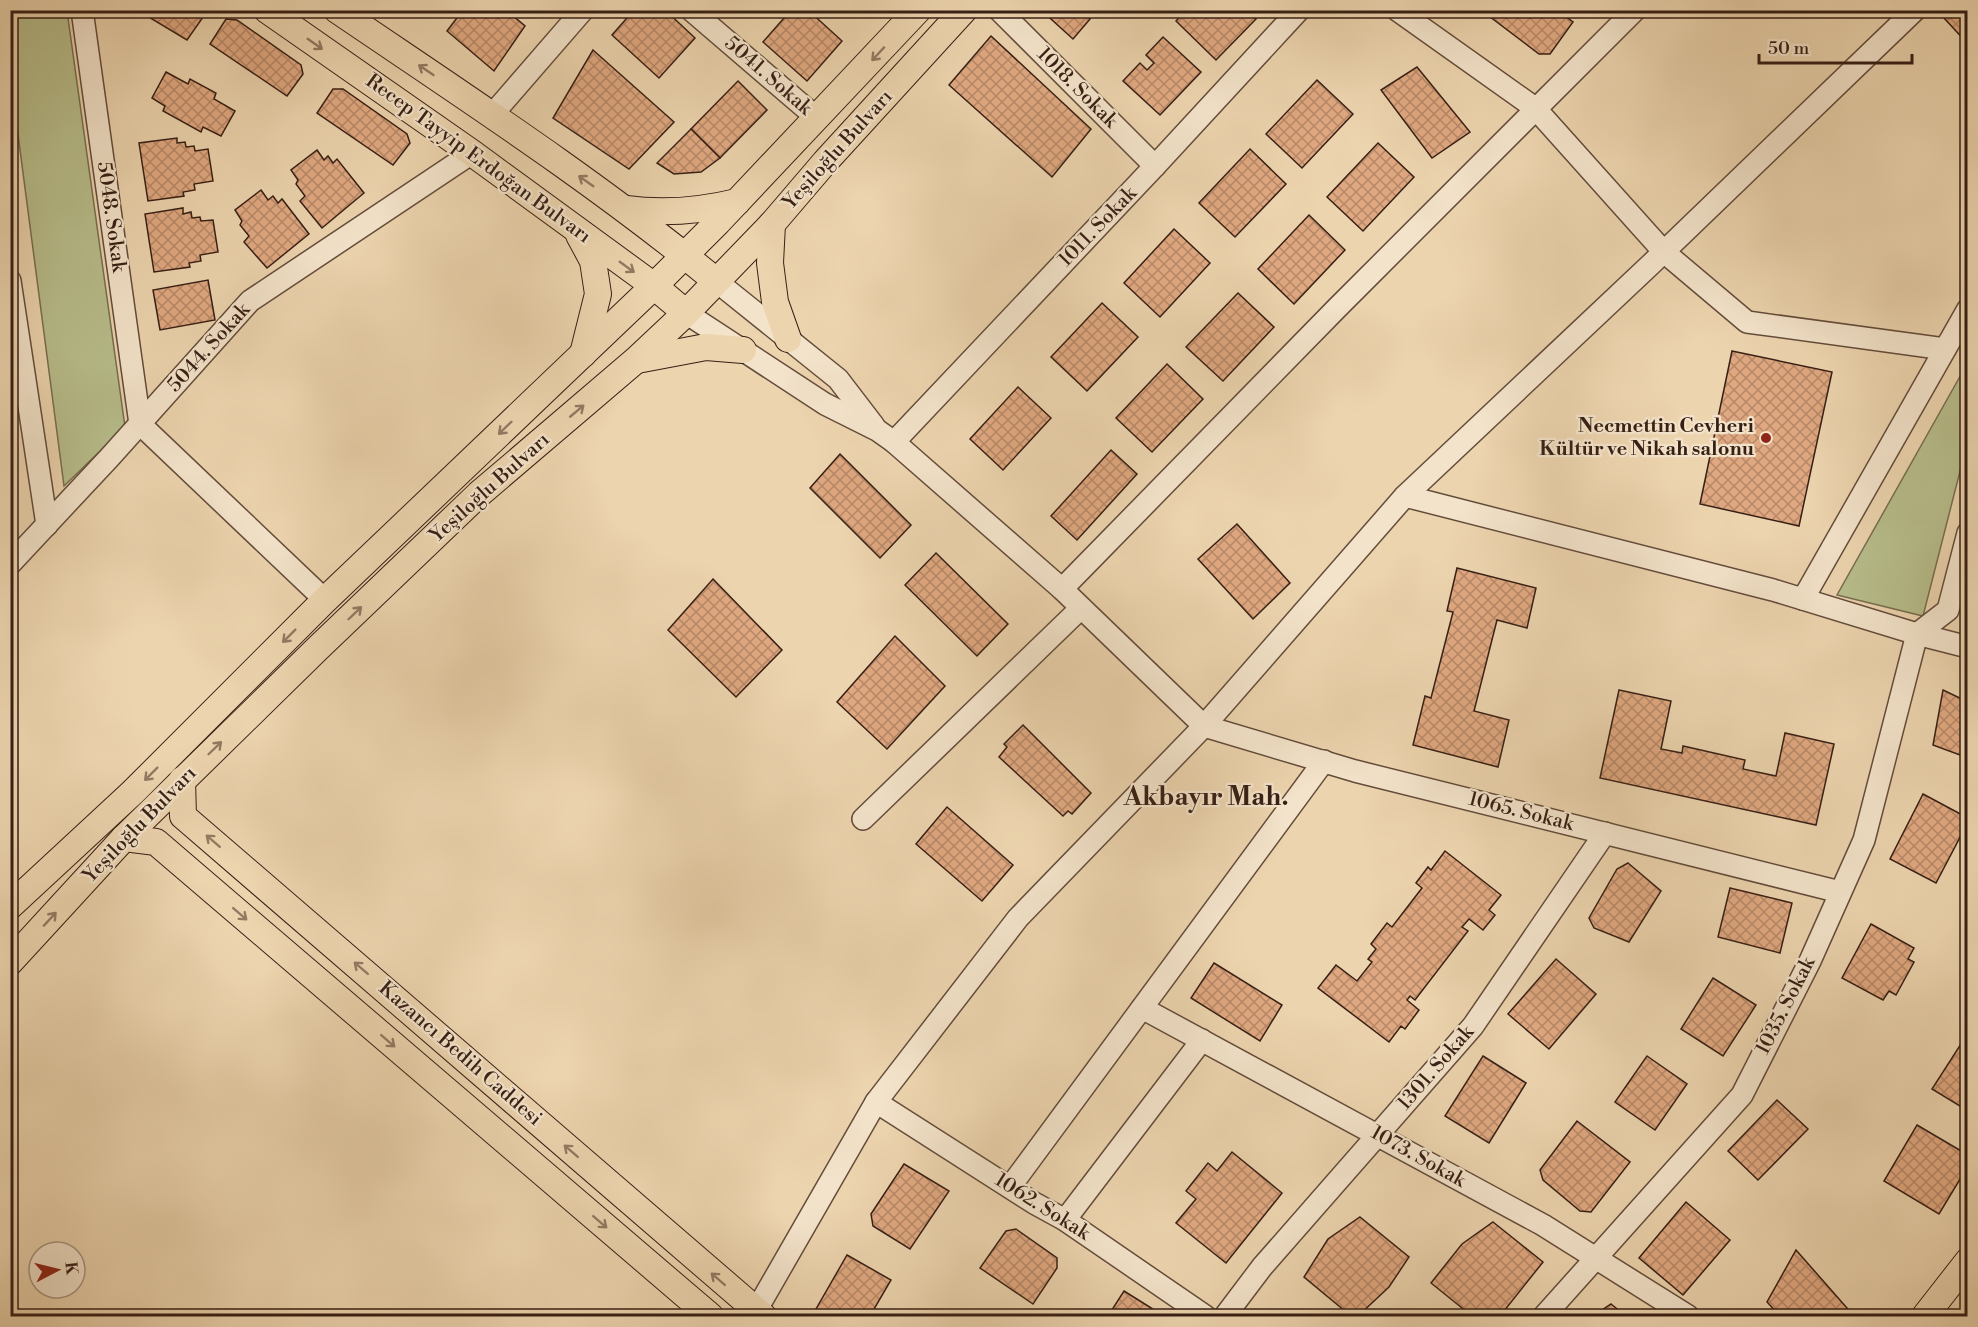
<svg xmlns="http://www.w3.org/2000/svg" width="1978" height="1327" font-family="'Libre Bodoni',serif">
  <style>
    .green { fill: #b7bd8b; stroke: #776e50; stroke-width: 1.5 }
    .building { fill: url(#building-cross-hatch); stroke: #371f15; stroke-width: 1.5 }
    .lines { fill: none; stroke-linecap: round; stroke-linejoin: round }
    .minor-casing { stroke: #644c3b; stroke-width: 24 }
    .major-casing { stroke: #371f15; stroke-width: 28 }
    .minor { stroke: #f3e3ca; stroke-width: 21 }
    .major { stroke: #ecd4ae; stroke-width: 26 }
    .oneway { stroke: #927a62 }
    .poi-dot { fill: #8f2418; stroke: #f3e3ca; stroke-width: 2 }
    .labels { text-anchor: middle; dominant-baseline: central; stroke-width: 4.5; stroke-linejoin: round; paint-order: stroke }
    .street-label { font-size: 20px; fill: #371f15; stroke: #f3e3ca }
    .poi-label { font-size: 20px; font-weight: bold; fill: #371f15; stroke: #f3e3ca; text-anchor: end }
    .district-label { font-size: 26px; font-weight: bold; fill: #371f15; stroke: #f3e3ca }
  </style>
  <defs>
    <pattern id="building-cross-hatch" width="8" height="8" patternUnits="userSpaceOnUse" patternTransform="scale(1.5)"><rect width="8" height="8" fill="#e0a880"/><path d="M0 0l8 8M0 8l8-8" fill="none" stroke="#b68868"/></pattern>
  </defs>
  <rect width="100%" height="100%" fill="#ecd4ae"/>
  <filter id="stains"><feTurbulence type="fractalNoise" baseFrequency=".00333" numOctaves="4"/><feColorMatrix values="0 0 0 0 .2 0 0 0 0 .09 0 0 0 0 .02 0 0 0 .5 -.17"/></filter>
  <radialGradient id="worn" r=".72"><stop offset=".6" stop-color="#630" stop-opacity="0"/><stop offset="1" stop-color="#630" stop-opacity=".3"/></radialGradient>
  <g class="green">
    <polygon points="10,11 67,11 125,427 64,486 11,81"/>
    <polygon points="1967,364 1967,444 1923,616 1837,595"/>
  </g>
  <g class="building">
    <polygon points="137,10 208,10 187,40"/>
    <polygon points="409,10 430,10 427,14 419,15"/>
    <polygon points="463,10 506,10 525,26 494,71 447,31"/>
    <polygon points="634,10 665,10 695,38 659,78 612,35"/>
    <polygon points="791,10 808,10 842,41 807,81 763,42"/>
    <polygon points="860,10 874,10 868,17"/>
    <polygon points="1041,10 1080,10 1090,19 1073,39"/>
    <polygon points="1186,10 1200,10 1202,12 1203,10 1247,10 1256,19 1216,60 1176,21"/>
    <polygon points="1481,10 1557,10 1573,22 1550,54 1539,54"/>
    <polygon points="1953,10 1968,10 1968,44 1944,18"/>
    <polygon points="226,19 237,20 301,65 303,74 287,96 210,44"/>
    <polygon points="991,36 1091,129 1052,177 949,85"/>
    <polygon points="1163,37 1201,72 1160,115 1123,81 1140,63 1147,70 1154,63 1146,55"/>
    <polygon points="593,50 674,122 629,169 553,118"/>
    <polygon points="1417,67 1470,132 1432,158 1381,90"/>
    <polygon points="166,72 188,84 190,79 216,93 214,99 235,111 221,136 203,127 201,132 163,111 165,106 152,98"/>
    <polygon points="1317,80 1353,114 1302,168 1266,134"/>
    <polygon points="738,81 767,110 720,158 691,129"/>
    <polygon points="333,89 343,89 407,134 410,143 393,165 317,113"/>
    <polygon points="691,129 720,158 701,172 674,174 657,163"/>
    <polygon points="177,138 177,143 185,142 186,147 194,146 195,151 208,149 213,181 194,184 195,190 183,192 184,196 148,201 139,143"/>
    <polygon points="1378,143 1414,177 1363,231 1327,197"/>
    <polygon points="1250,149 1286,184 1235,237 1199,203"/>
    <polygon points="317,150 324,160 328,156 333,163 337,159 364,193 322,228 300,201 305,196 296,184 298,180 291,170"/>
    <polygon points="261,190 268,200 273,196 278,203 282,199 309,234 267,268 244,242 249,236 240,225 242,221 235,210"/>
    <polygon points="183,208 183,214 191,212 192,218 200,217 201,221 213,220 218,252 200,255 201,261 189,263 190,267 154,272 145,214"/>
    <polygon points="1309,215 1345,250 1294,304 1258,269"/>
    <polygon points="1174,229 1210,263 1160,317 1124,283"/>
    <polygon points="208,280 215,320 160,330 153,290"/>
    <polygon points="1238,293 1274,327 1223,381 1186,347"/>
    <polygon points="1102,303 1138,337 1087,391 1051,357"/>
    <polygon points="1732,351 1832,372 1799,526 1700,504"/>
    <polygon points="1167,364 1203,399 1152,452 1116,418"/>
    <polygon points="1018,387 1051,418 1003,470 970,439"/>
    <polygon points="1111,450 1137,474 1077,540 1051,516"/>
    <polygon points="840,454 911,525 880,558 810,488"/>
    <polygon points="10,480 17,524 10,532"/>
    <polygon points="1237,524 1290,583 1253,619 1198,559"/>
    <polygon points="936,553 1008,624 977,656 905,585"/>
    <polygon points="1457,568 1536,588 1527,628 1497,620 1474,711 1509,720 1498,767 1413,745 1425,696 1431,698 1453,612 1447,611"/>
    <polygon points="713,579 782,650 736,697 668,630"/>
    <polygon points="895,636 945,686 887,749 837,702"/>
    <polygon points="1619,690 1671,701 1661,749 1682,753 1683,746 1745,760 1743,769 1776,776 1785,733 1834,744 1816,825 1600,778"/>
    <polygon points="1943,690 1968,702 1968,758 1933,745"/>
    <polygon points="1023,725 1091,793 1072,814 1068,811 1063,816 999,757 1007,747 1004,744"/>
    <polygon points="1923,794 1968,818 1968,822 1936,883 1890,859"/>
    <polygon points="947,807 1013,865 982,901 916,844"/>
    <polygon points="1445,851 1501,895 1489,910 1495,915 1483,930 1469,919 1462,927 1468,931 1415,1000 1410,996 1407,1000 1419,1010 1405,1029 1401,1026 1389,1042 1318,988 1336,965 1357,981 1372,962 1368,959 1376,949 1371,944 1387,923 1392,927 1422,888 1416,883 1428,867 1431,870"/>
    <polygon points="1628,863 1661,891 1629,942 1594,928 1589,918 1617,869"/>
    <polygon points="1730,888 1792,903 1780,953 1718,937"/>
    <polygon points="1871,924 1914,948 1908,959 1914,962 1896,995 1889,991 1883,1000 1842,978"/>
    <polygon points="1556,959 1596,994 1549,1049 1508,1014"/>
    <polygon points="1214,963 1282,1005 1260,1041 1191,998"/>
    <polygon points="1713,978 1756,1005 1723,1056 1681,1029"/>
    <polygon points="1968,1033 1968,1111 1932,1089"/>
    <polygon points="1483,1056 1526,1083 1489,1143 1445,1116"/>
    <polygon points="1647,1056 1687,1084 1655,1130 1615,1102"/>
    <polygon points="1777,1100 1808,1129 1758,1180 1728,1151"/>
    <polygon points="1577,1121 1630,1162 1591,1212 1580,1211 1543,1180 1540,1170"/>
    <polygon points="1917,1125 1968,1155 1968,1166 1939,1214 1884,1181"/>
    <polygon points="1232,1152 1282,1193 1226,1263 1176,1223 1196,1199 1186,1191 1208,1163 1217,1171"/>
    <polygon points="904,1164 949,1191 910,1249 873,1226 871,1214"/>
    <polygon points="1686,1202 1730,1240 1683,1295 1639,1258"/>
    <polygon points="1360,1217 1409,1257 1389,1287 1358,1316 1351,1316 1304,1277 1328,1239"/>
    <polygon points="1493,1222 1543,1262 1500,1316 1472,1316 1431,1283 1462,1244"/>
    <polygon points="1016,1229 1057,1258 1057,1268 1033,1304 980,1268 1006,1231"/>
    <polygon points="1796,1250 1854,1316 1780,1316 1767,1302"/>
    <polygon points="847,1255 891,1280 870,1316 829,1316 816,1309"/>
    <polygon points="1124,1291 1164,1316 1108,1316"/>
    <polygon points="1611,1304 1626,1316 1593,1316"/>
  </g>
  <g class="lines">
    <defs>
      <g id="minor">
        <polyline points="82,10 140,424 325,600"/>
        <polyline points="691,10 817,118"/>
        <polyline points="999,10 1155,166"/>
        <polyline points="1397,10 1535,108 1664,252 1747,322 1945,349"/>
        <polyline points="492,115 583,10"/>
        <polyline points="10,281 47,525"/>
        <polyline points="716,281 838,379 874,426"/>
        <polyline points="686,313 825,404 877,430 894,442 1062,589 1204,726 1355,771 1840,892"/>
        <polyline points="894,442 1155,166 1299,10"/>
        <polyline points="1405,496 1773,590 1917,634 1968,647"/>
        <polyline points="10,564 110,457 250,301 472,153"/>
        <polyline points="1062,589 1337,308 1635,10"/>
        <polyline points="1803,599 1968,309"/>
        <polyline points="863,819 1081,608"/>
        <polyline points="1142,1008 1543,1225 1688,1316"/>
        <polyline points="876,1102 1034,1203 1065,1220 1205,1316"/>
        <polyline points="1010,1187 1324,761"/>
        <polyline points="1065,1220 1202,1040"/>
        <polyline points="753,1316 876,1102 1018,918 1204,726 1405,496 1648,267 1915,10"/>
        <polyline points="1225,1316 1262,1267 1473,1026 1605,833"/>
        <polyline points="1544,1316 1742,1095 1810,961 1864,840 1917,634 1948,610 1968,533"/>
      </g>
      <g id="major">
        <polyline points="267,10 472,153 654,286 686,313"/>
        <path d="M 337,10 C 465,97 596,182 716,281"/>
        <path d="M 626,209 C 664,214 700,211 737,202"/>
        <polyline points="772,224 770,263 775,302 788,339"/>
        <polyline points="579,235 593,261 598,294 583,354"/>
        <polyline points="637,360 706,347 743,350"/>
        <polyline points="182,780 183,816 763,1316"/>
        <polyline points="124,838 156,842 710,1316"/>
        <polyline points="10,906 133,792 325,600 654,286 718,222 918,10"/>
        <polyline points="10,962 124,838 317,649 479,494 636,360 686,313 772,224 825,162 964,10"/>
        <polyline points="1925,1316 1968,1261"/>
      </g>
    </defs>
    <use href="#minor" class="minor-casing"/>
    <use href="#major" class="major-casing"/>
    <use href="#minor" class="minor"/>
    <use href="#major" class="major"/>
  </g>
  <defs><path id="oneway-shaft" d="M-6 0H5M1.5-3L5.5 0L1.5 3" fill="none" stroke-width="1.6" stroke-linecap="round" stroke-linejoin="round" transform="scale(1.5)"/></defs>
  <g class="oneway">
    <use href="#oneway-shaft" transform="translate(315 44) rotate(35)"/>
    <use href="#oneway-shaft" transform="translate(878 54) rotate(133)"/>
    <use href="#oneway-shaft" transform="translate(426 70) rotate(-146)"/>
    <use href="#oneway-shaft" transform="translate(586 181) rotate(-145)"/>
    <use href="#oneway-shaft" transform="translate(627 267) rotate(36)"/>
    <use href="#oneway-shaft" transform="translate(577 411) rotate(-40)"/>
    <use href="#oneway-shaft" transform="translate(505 428) rotate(136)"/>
    <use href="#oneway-shaft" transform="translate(355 613) rotate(-44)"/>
    <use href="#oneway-shaft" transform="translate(289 636) rotate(135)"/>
    <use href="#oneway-shaft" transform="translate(215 748) rotate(-44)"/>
    <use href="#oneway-shaft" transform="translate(151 774) rotate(135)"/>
    <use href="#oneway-shaft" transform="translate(213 841) rotate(-139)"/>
    <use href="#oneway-shaft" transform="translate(240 914) rotate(41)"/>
    <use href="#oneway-shaft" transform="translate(50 919) rotate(-47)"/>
    <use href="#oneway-shaft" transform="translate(361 968) rotate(-139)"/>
    <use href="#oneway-shaft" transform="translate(388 1041) rotate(41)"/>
    <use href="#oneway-shaft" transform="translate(571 1151) rotate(-139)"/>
    <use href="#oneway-shaft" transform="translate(600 1222) rotate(41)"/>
    <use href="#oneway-shaft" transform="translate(718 1279) rotate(-139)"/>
  </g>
  <circle class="poi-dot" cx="1766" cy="438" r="6"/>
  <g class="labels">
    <g class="street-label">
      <text transform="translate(768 76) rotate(41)">5041. Sokak</text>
      <text transform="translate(1077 88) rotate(45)">1018. Sokak</text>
      <text transform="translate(838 150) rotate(-48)">Yeşiloğlu Bulvarı</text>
      <text transform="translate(478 159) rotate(36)">Recep Tayyip Erdoğan Bulvarı</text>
      <text transform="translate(111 217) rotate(82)">5048. Sokak</text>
      <text transform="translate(1098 227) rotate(-46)">1011. Sokak</text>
      <text transform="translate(209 348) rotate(-48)">5044. Sokak</text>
      <text transform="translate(490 488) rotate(-42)">Yeşiloğlu Bulvarı</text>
      <text transform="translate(1521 812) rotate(14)">1065. Sokak</text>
      <text transform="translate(140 825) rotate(-46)">Yeşiloğlu Bulvarı</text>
      <text transform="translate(1786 1006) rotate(-63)">1035. Sokak</text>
      <text transform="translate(460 1054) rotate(41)">Kazancı Bedih Caddesi</text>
      <text transform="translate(1436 1068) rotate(-49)">1301. Sokak</text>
      <text transform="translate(1418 1157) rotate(29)">1073. Sokak</text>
      <text transform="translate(1042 1207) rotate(32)">1062. Sokak</text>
    </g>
    <g class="poi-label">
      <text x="1754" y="426">Necmettin Cevheri<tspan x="1754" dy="23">Kültür ve Nikah salonu</tspan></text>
    </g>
    <g class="district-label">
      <text x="1206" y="797">Akbayır Mah.</text>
    </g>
  </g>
  <rect width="1978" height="1327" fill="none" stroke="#ecd4ae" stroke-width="36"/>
  <rect x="12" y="12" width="1954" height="1303" fill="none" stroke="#371f15" stroke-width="3"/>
  <rect x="18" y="18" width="1942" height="1291" fill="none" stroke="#371f15" stroke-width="1.5"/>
  <g transform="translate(57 1270) rotate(83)"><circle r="28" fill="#f3e3ca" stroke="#a89582" stroke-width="1.5"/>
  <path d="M0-4.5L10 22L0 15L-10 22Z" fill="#8f2418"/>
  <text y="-9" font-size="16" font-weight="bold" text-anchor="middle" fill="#371f15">K</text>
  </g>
  <path d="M1759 54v9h153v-9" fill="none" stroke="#371f15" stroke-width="3"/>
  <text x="1768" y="54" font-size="18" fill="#371f15" stroke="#f3e3ca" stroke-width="4.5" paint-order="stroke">50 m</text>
  <rect width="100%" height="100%" filter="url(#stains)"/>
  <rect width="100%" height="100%" fill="url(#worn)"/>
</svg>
